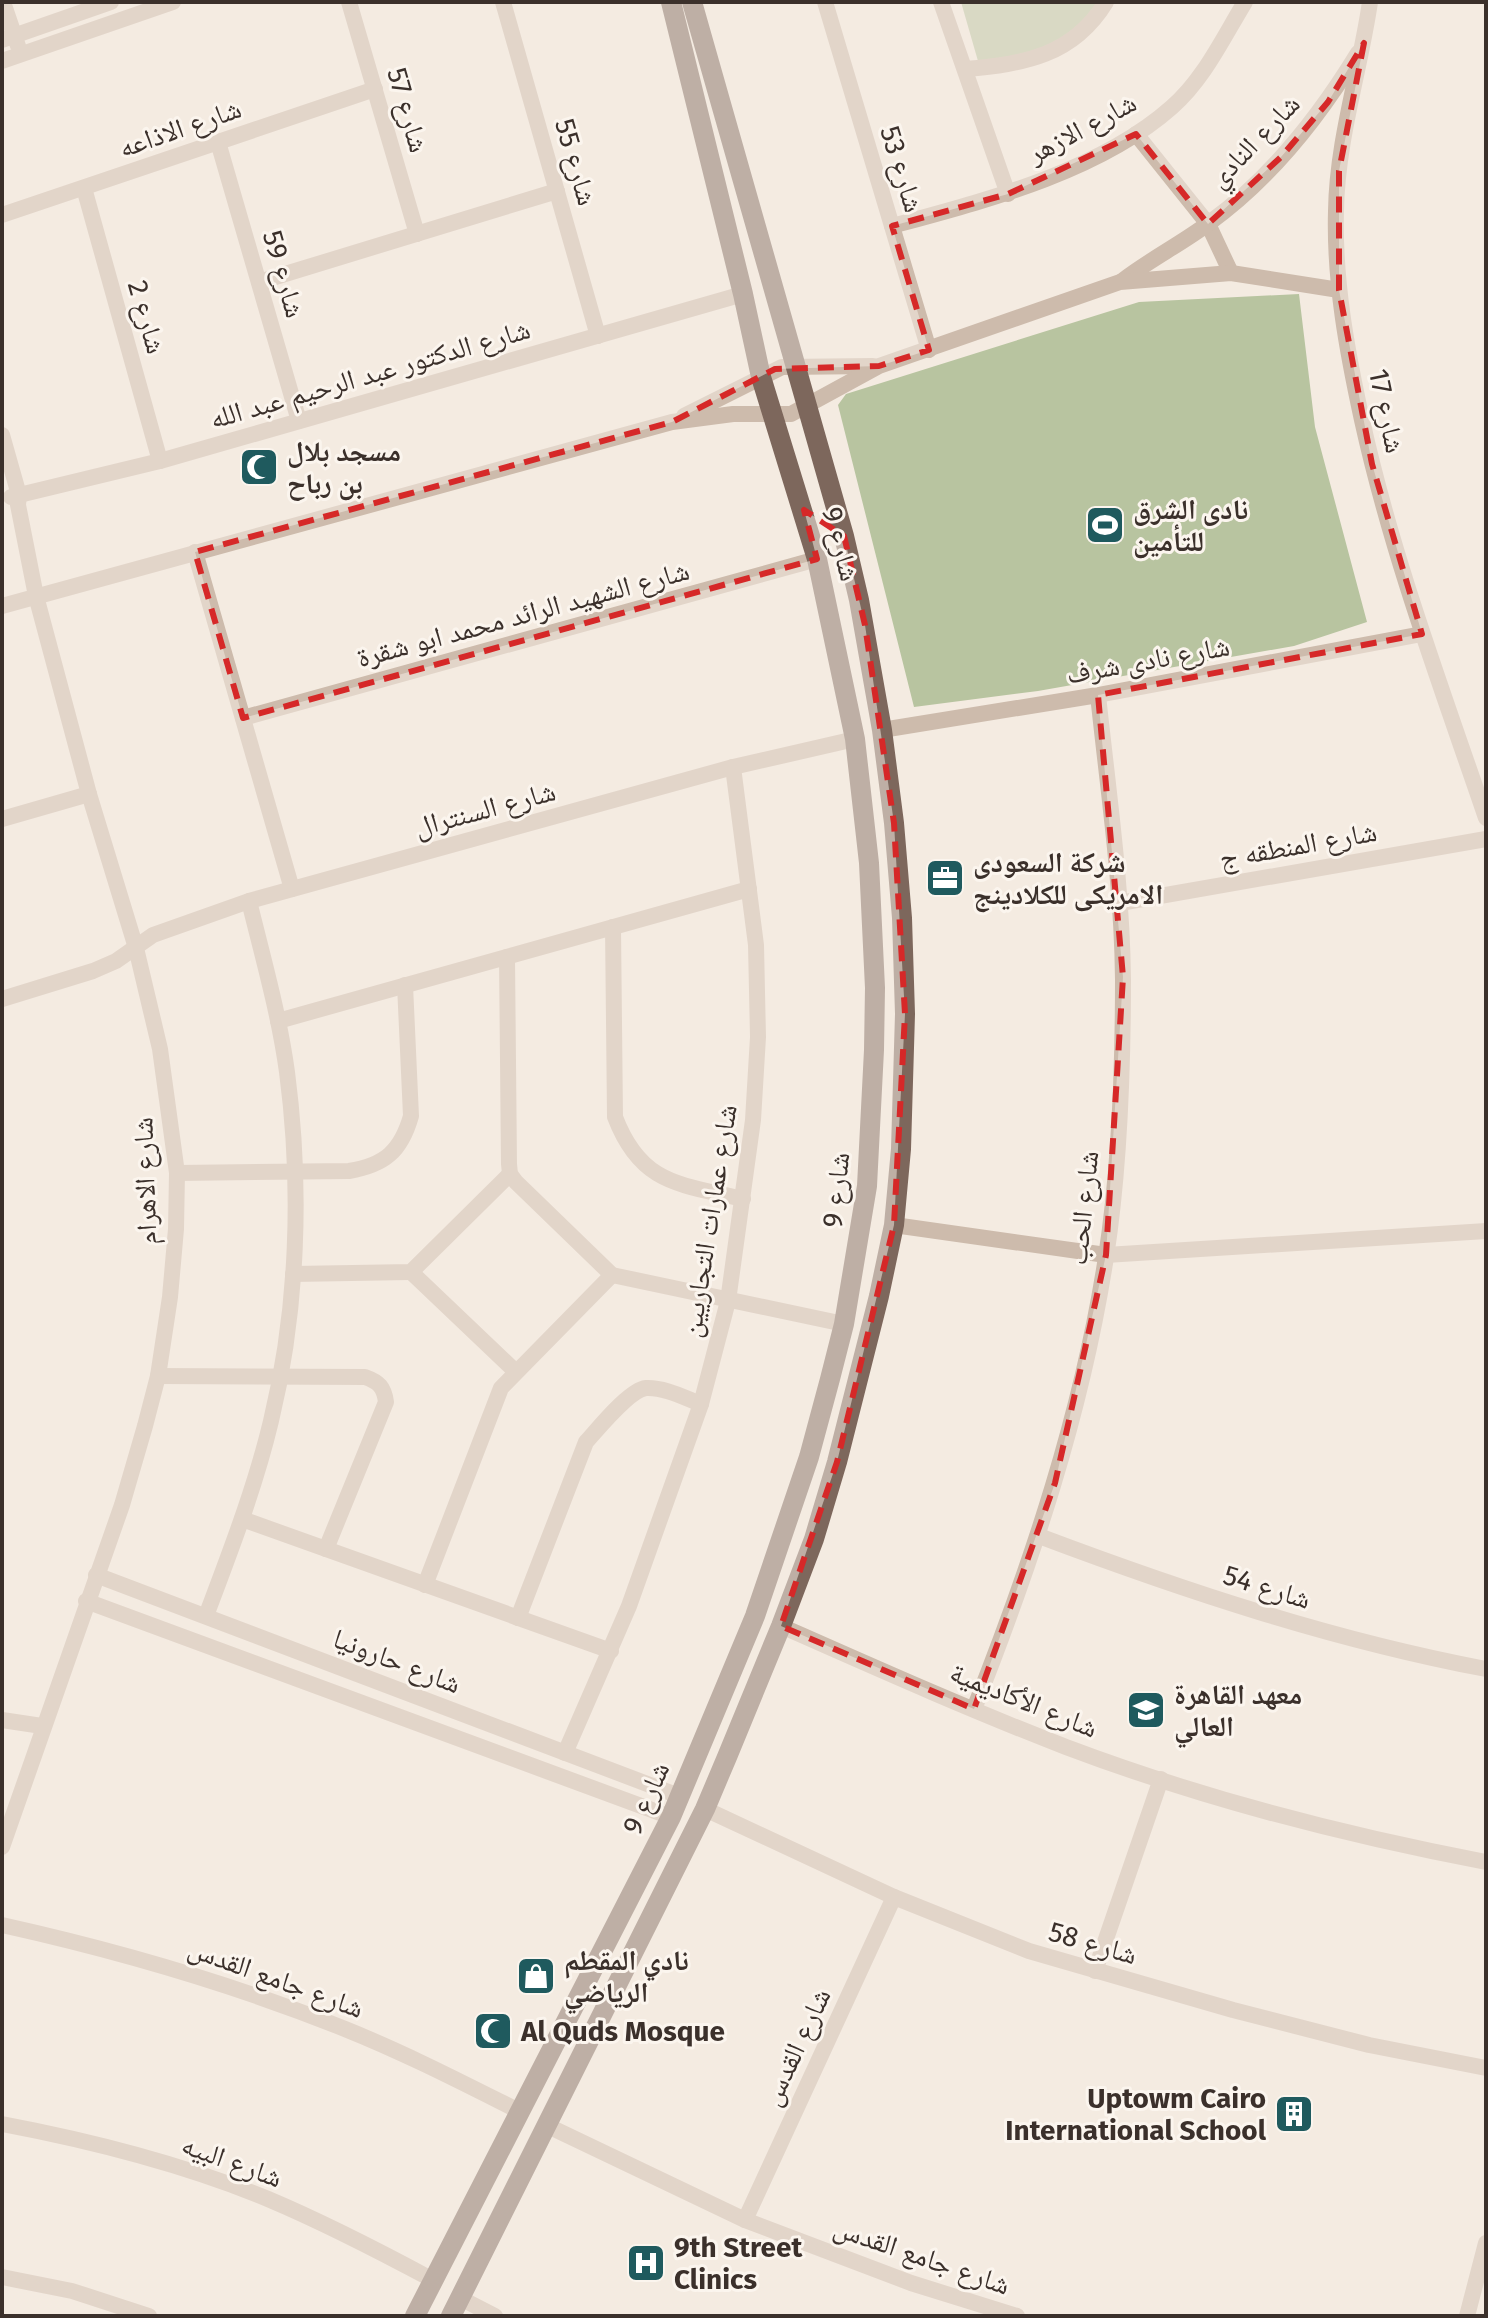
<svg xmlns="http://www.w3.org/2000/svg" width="1488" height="2318" font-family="'Fira Sans','Noto Naskh Arabic',sans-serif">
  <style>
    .green { fill: #b8c4a0 }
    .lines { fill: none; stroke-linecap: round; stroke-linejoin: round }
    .minor { stroke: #cdbbac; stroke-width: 16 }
    .major { stroke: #7d675c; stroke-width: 20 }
    .marked { fill: none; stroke: #d62828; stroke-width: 6; stroke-dasharray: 16 10; stroke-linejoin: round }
    .labels { text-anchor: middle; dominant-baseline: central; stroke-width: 6; stroke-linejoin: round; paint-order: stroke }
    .street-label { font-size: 28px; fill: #3b302b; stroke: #fbf5ee }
    .poi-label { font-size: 28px; font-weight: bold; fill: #3b302b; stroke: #fbf5ee; text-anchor: start }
  </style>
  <rect width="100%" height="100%" fill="#f4ebe1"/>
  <g class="green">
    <polygon points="961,2 1114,2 1111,7 1056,49 980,68"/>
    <polygon points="1299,294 1315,427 1367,622 1294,646 1038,691 914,707 838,405 846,394 1139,302"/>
  </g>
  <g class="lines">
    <g class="minor">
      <polyline points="3,2 18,46"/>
      <polyline points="349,2 417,234"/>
      <polyline points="503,2 598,336"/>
      <polyline points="825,2 929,350"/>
      <polyline points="941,2 1008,194"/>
      <path d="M 1370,2 C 1360,71 1337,140 1336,211 C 1334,281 1347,351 1362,420 C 1392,556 1441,686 1486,818"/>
      <polyline points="2,40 111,2"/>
      <polyline points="2,61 173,2"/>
      <path d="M 965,69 C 1024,64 1073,56 1106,2"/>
      <polyline points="1136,134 1208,224 1231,273"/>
      <polyline points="218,142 299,421"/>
      <polyline points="84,188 160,461"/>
      <polyline points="2,215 375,89"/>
      <path d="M 892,226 C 984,201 1099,172 1172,107 C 1204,79 1223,38 1245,2"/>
      <path d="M 1122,281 C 1149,260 1181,244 1209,223 C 1270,179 1319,117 1358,53"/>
      <polyline points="259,282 557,191"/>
      <polyline points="684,416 782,367 873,366"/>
      <polyline points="2,435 19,495 18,505 36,596 89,794 136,948 160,1049 177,1173 176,1229 170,1297 158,1376 145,1426 122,1505 2,1847"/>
      <polyline points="11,497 160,461 743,294"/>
      <polyline points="195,552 292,889"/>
      <polyline points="2,606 672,422 733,414 791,414 879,366 1120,282 1231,273 1339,290"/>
      <polyline points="243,718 817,559"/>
      <polyline points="882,730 1098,695 1422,634"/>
      <polyline points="2,819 89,794"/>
      <polyline points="1120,903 1486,839"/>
      <path d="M 613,927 L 615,1117 C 641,1185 680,1184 743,1199"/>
      <polyline points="507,957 509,1164 510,1174 516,1182 612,1275 844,1324"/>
      <polyline points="2,999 93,971 116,961 153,935 249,901 733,767 855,739"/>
      <polyline points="278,1021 749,889"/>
      <path d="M 177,1173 L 349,1171 C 385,1165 401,1151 411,1116 L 405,985"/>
      <polyline points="894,1225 1106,1255 1486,1231"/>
      <polyline points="411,1272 515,1371"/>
      <polyline points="293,1274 411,1272 510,1174"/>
      <path d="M 158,1376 L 365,1377 C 379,1382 384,1387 386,1402 L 326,1549"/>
      <polyline points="242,1519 611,1651"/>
      <path d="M 1039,1536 C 1185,1591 1333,1640 1486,1669"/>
      <polyline points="96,1575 679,1796"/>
      <polyline points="425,1585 501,1388 612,1275"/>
      <polyline points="86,1601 671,1817"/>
      <path d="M 206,1616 C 230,1552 255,1488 271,1421 C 298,1309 302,1187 287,1072 C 279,1014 263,958 249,901"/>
      <path d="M 518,1618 L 586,1442 C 598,1429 629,1390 646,1388 C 664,1387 685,1398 701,1404"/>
      <path d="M 781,1626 C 876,1668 970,1710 1066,1747 C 1201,1798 1344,1835 1486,1862"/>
      <path d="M 974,1709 C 1032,1562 1082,1413 1106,1257 C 1120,1167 1123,1070 1123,979 C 1122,884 1108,790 1098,695"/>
      <polyline points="2,1720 42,1726"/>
      <polyline points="565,1753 629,1606 701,1404 728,1301 753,1120 758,1037 756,945 733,767"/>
      <polyline points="705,1809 894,1897 1029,1951 1233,2010 1369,2045 1486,2068"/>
      <path d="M 2,1925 C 119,1951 233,1984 345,2029 C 405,2053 463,2083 521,2112"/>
      <polyline points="1095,1971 1161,1779"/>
      <path d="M 2,2124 C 92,2141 183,2164 268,2199 C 325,2223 379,2251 433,2280"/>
      <polyline points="548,2126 745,2220 911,2283 1017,2316"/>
      <polyline points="745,2220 894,1897"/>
      <polyline points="2,2277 72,2291 149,2316"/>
      <polyline points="460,2298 495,2316"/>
      <polyline points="1467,2316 1486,2243"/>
    </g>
    <g class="major">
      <polyline points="415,2316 671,1817 755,1616 809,1457 830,1379 844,1324 867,1186 874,1050 875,988 869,863 855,739 817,559 761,377 743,294 671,2"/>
      <polyline points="451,2316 705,1809 727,1757 781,1626 814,1539 837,1462 879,1296 894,1225 901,1149 905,1014 902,918 894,823 882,730 859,600 844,536 692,2"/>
    </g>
  </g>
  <path d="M0 0H1488V2318H0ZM 1364,43 L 1339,171 L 1339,290 L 1372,464 L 1422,634 L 1098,695 L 1123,977 L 1106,1255 L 1055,1483 L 974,1709 L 781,1626 L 837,1462 L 894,1225 L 905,1014 L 894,823 L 865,625 L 844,536 L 804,510 L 817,559 L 243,718 L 195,552 L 672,422 L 775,369 L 879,366 L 929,350 L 892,226 L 1008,194 L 1136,134 L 1208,224 L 1281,157 L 1328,102 Z" fill="#f4ebe1" fill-opacity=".55" fill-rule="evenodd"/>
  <path class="marked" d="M 1364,43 L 1339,171 L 1339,290 L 1372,464 L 1422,634 L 1098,695 L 1123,977 L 1106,1255 L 1055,1483 L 974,1709 L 781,1626 L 837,1462 L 894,1225 L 905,1014 L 894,823 L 865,625 L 844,536 L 804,510 L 817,559 L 243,718 L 195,552 L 672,422 L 775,369 L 879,366 L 929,350 L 892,226 L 1008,194 L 1136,134 L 1208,224 L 1281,157 L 1328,102 Z"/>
  <defs>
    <symbol id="mosque-square" viewBox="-11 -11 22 22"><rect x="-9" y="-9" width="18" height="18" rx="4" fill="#1f5a5e" stroke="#fbf5ee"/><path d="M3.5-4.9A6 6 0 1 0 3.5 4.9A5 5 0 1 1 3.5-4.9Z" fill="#fff"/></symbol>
    <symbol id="stadium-square" viewBox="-11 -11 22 22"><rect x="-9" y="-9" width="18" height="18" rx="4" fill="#1f5a5e" stroke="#fbf5ee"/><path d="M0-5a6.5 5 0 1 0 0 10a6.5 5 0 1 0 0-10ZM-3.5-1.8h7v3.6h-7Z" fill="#fff"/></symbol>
    <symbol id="office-square" viewBox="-11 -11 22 22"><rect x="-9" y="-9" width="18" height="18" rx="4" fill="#1f5a5e" stroke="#fbf5ee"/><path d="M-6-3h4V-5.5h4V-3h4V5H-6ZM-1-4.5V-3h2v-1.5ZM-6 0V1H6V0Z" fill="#fff"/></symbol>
    <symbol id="university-square" viewBox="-11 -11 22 22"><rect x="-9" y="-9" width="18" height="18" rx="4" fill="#1f5a5e" stroke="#fbf5ee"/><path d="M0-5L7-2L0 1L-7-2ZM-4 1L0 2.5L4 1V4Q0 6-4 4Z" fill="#fff"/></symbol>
    <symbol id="shop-square" viewBox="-11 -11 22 22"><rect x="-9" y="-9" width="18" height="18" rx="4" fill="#1f5a5e" stroke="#fbf5ee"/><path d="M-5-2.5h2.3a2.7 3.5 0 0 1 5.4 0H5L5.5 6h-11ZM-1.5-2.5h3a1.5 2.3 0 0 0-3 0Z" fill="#fff"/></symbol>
    <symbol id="building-square" viewBox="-11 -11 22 22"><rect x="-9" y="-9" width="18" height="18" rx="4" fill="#1f5a5e" stroke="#fbf5ee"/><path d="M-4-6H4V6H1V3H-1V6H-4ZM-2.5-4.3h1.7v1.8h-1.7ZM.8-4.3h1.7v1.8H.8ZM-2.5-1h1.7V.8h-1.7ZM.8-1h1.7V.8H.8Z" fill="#fff"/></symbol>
    <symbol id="hospital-square" viewBox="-11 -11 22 22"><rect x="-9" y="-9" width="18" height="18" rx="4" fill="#1f5a5e" stroke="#fbf5ee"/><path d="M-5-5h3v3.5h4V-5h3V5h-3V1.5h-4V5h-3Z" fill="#fff"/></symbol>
  </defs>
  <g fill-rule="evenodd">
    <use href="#mosque-square" x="237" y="445" width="44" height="44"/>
    <use href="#stadium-square" x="1083" y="503" width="44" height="44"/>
    <use href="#office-square" x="923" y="856" width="44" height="44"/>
    <use href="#university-square" x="1124" y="1688" width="44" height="44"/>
    <use href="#shop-square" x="514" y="1954" width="44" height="44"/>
    <use href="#mosque-square" x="471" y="2009" width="44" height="44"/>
    <use href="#building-square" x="1272" y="2092" width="44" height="44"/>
    <use href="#hospital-square" x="624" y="2241" width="44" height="44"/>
  </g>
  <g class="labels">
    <g class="street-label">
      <text transform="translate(408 110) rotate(74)">شارع 57</text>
      <text transform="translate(180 128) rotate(-19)">شارع الاذاعه</text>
      <text transform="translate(1082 128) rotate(-28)">شارع الازهر</text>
      <text transform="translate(1254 141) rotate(-46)">شارع النادي</text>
      <text transform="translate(576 162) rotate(74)">شارع 55</text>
      <text transform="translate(902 169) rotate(73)">شارع 53</text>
      <text transform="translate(284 274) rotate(74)">شارع 59</text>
      <text transform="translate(147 317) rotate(74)">شارع 2</text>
      <text transform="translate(370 374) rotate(-16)">شارع الدكتور عبد الرحيم عبد الله</text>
      <text transform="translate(1387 411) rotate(78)">شارع 17</text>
      <text transform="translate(841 544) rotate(75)">شارع 9</text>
      <text transform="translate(523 614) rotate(-15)">شارع الشهيد الرائد محمد ابو شقرة</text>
      <text transform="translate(1148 660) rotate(-10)">شارع نادى شرف</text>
      <text transform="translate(485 809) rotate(-15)">شارع السنترال</text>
      <text transform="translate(1298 845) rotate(-10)">شارع المنطقه ج</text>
      <text transform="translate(145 1181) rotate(-92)">شارع الاهرام</text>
      <text transform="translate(836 1190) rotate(-84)">شارع 9</text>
      <text transform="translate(1083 1208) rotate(-84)">شارع الحب</text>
      <text transform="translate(709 1221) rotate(-81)">شارع عمارات التجاريين</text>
      <text transform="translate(1267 1587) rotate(17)">شارع 54</text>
      <text transform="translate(397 1661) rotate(21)">شارع حارونيا</text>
      <text transform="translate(1024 1700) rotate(22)">شارع الأكاديمية</text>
      <text transform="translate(646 1798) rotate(-66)">شارع 9</text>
      <text transform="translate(1093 1943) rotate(16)">شارع 58</text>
      <text transform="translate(276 1978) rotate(20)">شارع جامع القدس</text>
      <text transform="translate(796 2047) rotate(-65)">شارع القدس</text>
      <text transform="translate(232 2161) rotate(20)">شارع البيه</text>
      <text transform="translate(922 2256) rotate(19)">شارع جامع القدس</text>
    </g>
    <g class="poi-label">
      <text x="287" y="451">مسجد بلال<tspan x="287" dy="32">بن رباح</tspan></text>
      <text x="1133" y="509">نادى الشرق<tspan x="1133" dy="32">للتأمين</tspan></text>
      <text x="973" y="862">شركة السعودى<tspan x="973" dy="32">الامريكى للكلادينج</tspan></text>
      <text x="1174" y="1694">معهد القاهرة<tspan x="1174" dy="32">العالي</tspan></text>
      <text x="564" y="1960">نادي المقطم<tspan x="564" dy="32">الرياضي</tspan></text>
      <text x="521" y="2031">Al Quds Mosque</text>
      <text x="1266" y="2098" text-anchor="end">Uptowm Cairo<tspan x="1266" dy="32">International School</tspan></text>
      <text x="674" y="2247">9th Street<tspan x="674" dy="32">Clinics</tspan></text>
    </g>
  </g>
  <rect width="1488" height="2318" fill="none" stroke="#3b302b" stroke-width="8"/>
</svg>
